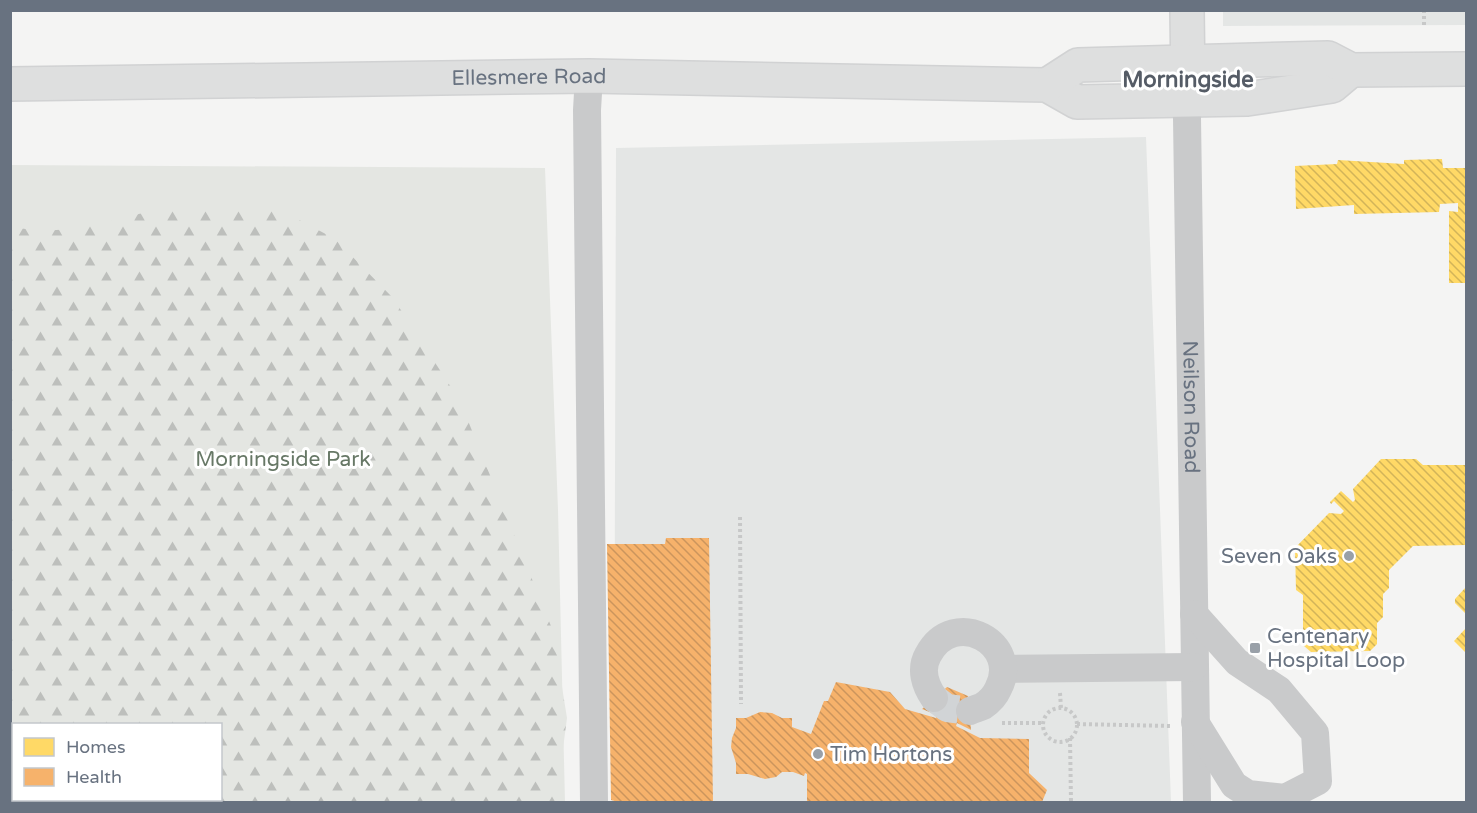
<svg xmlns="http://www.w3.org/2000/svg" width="1477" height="813" font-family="'Varela Round',sans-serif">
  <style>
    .built { fill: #e4e6e5 }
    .green { fill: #e4e6e2; fill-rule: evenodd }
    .forest { fill: url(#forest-firs); fill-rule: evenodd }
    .homes { fill: url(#homes-back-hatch) }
    .health { fill: url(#health-back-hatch) }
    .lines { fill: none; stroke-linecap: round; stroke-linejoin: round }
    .minor-tunnel { stroke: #d1d4d6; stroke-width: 28; stroke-dasharray: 28 14; stroke-linecap: butt }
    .major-casing { stroke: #d1d2d3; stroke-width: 36 }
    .path { stroke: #c7c8c8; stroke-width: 4; stroke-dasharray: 3 3; stroke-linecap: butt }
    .minor { stroke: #c9cacb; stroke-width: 28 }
    .major { stroke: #dedfdf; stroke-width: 33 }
    .poi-dot { fill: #99a0a8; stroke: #fff; stroke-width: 2 }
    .labels { text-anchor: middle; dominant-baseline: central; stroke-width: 6; stroke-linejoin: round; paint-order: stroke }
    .street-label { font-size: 21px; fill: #687280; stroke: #fff }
    .park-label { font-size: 21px; fill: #677866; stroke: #fff }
    .poi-label { font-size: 21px; fill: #687280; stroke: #fff; text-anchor: start }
    .neighbourhood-label { font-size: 22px; font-weight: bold; fill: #555c66; stroke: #fff }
  </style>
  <defs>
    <pattern id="forest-firs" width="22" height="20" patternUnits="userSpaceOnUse" patternTransform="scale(1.5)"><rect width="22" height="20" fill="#e4e6e2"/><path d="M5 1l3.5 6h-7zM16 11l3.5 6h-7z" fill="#bdbfbc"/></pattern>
    <pattern id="homes-back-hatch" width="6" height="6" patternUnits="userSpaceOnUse" patternTransform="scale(1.5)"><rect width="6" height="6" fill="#ffd966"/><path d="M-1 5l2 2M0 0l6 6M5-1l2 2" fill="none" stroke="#d2b459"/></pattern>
    <pattern id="health-back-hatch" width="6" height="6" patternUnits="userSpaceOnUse" patternTransform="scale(1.5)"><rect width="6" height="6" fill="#f6b26b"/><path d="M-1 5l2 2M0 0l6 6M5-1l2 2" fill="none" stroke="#cb955d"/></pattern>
  </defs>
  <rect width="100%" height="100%" fill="#f4f4f3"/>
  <g class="built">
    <polygon points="1223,11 1466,11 1466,25 1223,26"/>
    <polygon points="1146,137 1171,802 614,802 616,148"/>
  </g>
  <path class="green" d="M 11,165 L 545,168 L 558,510 L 565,802 L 11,802 ZM 14,724 L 220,724 L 220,800 L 14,800 Z"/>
  <path class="forest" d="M 170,206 L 275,207 L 335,239 L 393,298 L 460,401 L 553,631 L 567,718 L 556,802 L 11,802 L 11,226 C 58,240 123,217 170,206 ZM 14,724 L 220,724 L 220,800 L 14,800 Z"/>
  <g class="homes">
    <polygon points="1442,159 1443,168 1466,168 1466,283 1449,283 1449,211 1458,212 1458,203 1440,204 1439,212 1354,214 1354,205 1296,209 1295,166 1337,164 1338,160 1404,164 1404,160"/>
    <polygon points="1381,459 1416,459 1423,465 1466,465 1466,545 1413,546 1389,570 1389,588 1383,594 1383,617 1377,623 1377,644 1370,651 1311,652 1303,645 1303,595 1296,590 1295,548 1329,513 1341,514 1344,511 1334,501 1331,504 1330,502 1341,491 1353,502 1355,500 1353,489"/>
    <polygon points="1466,587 1466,614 1455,603 1455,599"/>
    <polygon points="1466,628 1466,653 1454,641"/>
  </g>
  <g class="health">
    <polygon points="666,538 709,538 713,802 618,802 611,800 607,544 665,544"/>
    <polygon points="836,682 890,692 905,709 936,718 937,715 922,709 947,687 968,696 971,730 957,723 956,726 980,738 1029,739 1029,773 1047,790 1042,802 807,802 807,774 805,773 804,776 793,772 782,772 776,777 765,779 748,774 736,774 736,763 731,747 732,738 736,728 736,718 746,718 760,712 772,713 782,718 792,718 792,727 811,734 824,701 828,701"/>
  </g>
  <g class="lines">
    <polyline class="minor-tunnel" points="934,698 947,708 970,711"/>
    <defs>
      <g id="major">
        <polyline points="1187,10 1188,84"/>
        <path id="s2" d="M 10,84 L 589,76 L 1047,85 L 1077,102 L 1247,99 L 1332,86 L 1351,70"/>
        <polyline points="1047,85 1078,65 1328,58 1351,70 1466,69"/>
      </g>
    </defs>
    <use href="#major" class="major-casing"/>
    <g class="path">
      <polyline points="1424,10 1424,25"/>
      <polyline points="740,517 741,704"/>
      <polyline points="1060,693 1061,708"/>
      <circle cx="1060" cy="725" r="17"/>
      <polyline points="1002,723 1043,723"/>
      <polyline points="1077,724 1172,726"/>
      <polyline points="1070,738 1071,802"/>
    </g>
    <g class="minor">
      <polyline points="589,76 587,110 594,802"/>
      <path id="s1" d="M 1188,101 L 1187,118 L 1197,802"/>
      <polyline points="1194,614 1237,662 1279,690 1315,733 1318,781 1285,798 1248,794 1234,785 1195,722"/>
      <polyline points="1003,669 1194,667"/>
      <path d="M 934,698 C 925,685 920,669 928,655 C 954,606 1022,644 998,689 C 995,696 989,702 983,706 C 979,708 974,709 970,711"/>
    </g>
    <use href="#major" class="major"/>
  </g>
  <g class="poi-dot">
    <circle cx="1349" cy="556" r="6"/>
    <rect x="1249" y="642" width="12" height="12" rx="3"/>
    <circle cx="818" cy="754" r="6"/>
  </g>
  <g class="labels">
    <g class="street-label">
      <text stroke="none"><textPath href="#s2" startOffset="519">Ellesmere Road</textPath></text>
      <text stroke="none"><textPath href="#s1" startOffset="306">Neilson Road</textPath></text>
    </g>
    <g class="park-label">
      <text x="283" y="459">Morningside Park</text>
    </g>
    <g class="poi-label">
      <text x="1337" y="556" text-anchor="end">Seven Oaks</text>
      <text x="1267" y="636">Centenary<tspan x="1267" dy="24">Hospital Loop</tspan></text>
      <text x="830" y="754">Tim Hortons</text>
    </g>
    <g class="neighbourhood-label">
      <text x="1188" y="80">Morningside</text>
    </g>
  </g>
  <rect width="1477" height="813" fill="none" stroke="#687280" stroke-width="24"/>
  <rect x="12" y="723" width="210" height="78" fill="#ffffff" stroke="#c3c7cc" stroke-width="1.5"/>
  <rect x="24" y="738" width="30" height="18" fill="#ffd966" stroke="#c3c7cc" stroke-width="1.5"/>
  <text x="66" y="753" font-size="18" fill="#687280">Homes</text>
  <rect x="24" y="768" width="30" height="18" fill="#f6b26b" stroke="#c3c7cc" stroke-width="1.5"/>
  <text x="66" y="783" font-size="18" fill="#687280">Health</text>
</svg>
